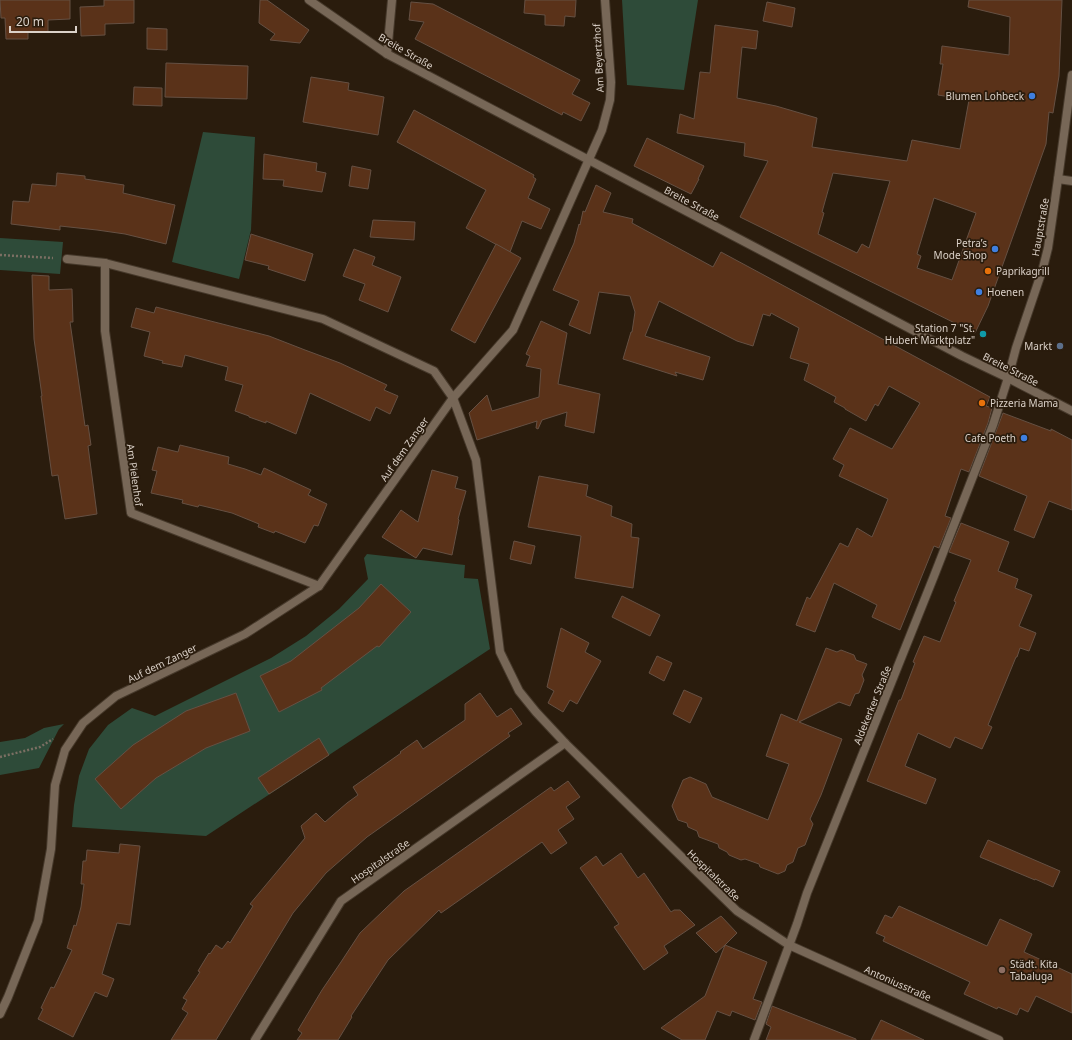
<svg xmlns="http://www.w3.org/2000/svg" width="1072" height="1040" font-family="'Noto Sans',sans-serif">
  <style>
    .green { fill: #2e4b39 }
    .building { fill: #5a3219; stroke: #655043; fill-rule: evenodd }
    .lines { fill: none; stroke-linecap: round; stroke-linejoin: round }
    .street-casing { stroke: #46392b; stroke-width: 10 }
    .path { stroke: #7b6f63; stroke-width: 2.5; stroke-dasharray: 2 2; stroke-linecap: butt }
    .street { stroke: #776757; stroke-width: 8 }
    .shop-dot { fill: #3f7fe0; stroke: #2a1c0d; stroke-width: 1.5 }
    .food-dot { fill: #e8710a; stroke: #2a1c0d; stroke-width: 1.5 }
    .culture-dot { fill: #0f9aa8; stroke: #2a1c0d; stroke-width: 1.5 }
    .service-dot { fill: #5c6f8a; stroke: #2a1c0d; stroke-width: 1.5 }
    .education-dot { fill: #8d6e63; stroke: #2a1c0d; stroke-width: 1.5 }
    .labels { text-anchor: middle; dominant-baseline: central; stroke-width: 3.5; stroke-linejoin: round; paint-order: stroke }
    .street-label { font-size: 10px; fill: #dbd1c8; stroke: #2a1c0d }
    .poi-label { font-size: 10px; fill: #dbd1c8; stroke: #2a1c0d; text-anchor: end }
  </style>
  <rect width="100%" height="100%" fill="#2a1c0d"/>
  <g class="green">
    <polygon points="622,0 698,0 684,90 627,85"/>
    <polygon points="203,132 255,137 251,230 239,279 172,262"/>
    <polygon points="0,238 63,242 60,274 0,270"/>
    <polygon points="367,554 465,565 464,578 478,579 490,649 206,836 72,827 74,805 79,776 89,749 108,725 132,708 155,716 271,658 306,636 339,609 368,579 364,558"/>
    <polygon points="64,724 59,729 39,768 0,775 0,742 25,738 44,728"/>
  </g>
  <g class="building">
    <polygon points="0,0 70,0 70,19 48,20 48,32 28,32 28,39 6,39 5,18 1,18"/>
    <polygon points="104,0 134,0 134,23 105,24 105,35 81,36 80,7 104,6"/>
    <polygon points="260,0 267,0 309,30 300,43 270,40 275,34 259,23"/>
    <polygon points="525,0 576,0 575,17 565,16 564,26 545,25 545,15 524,13"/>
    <path d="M 969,0 L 1062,0 L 1059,76 L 1053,113 L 1049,112 L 1046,144 L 988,306 L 975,333 L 740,217 L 768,161 L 744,156 L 745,143 L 677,133 L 680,114 L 694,119 L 700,72 L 710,73 L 715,25 L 758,31 L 756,49 L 742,47 L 737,98 L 776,106 L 817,118 L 812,147 L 907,161 L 912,140 L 960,149 L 969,100 L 938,95 L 943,64 L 940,64 L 942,46 L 1009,55 L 1010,17 L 968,7 ZM 833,173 L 890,181 L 869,248 L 862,244 L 857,253 L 818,234 L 824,213 L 822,212 ZM 934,198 L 976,213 L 952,280 L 917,268 L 921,256 L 917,254 Z"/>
    <polygon points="411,2 433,4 580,80 572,94 590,103 581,121 563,112 562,115 415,39 424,22 409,20"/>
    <polygon points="767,2 795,8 792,27 763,21"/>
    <polygon points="147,28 167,29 167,50 147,49"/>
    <polygon points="166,63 248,66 247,99 165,97"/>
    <polygon points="311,77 349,83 348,90 384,97 378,135 303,122"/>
    <polygon points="134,87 162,88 162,106 133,105"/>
    <polygon points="414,110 534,175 533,177 536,179 528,198 550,209 541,229 522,221 510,252 466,228 486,190 397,142"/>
    <polygon points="647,138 704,166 698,179 699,179 691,194 634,166"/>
    <polygon points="264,154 317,163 316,171 326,173 322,192 283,186 284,180 263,179"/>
    <polygon points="352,166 371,170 368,189 349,186"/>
    <polygon points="57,173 85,176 85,179 124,185 123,193 175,205 166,244 125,234 97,230 60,226 60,230 11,224 13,201 29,202 32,184 56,186"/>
    <polygon points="596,185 611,193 603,212 633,219 632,223 713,267 721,252 990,397 986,406 992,408 988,423 969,472 961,469 945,516 951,518 939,548 934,546 900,630 872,617 877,605 834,583 815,632 796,625 807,597 810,599 840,543 848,547 857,528 872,537 888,499 839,476 844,465 833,459 850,428 892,449 920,403 889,386 878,406 875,404 866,421 845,409 845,408 834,402 836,397 804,380 809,364 790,358 799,328 771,313 770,316 763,314 753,346 737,341 659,301 645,336 710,357 703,380 675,372 677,376 623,359 631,332 632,332 635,312 630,296 599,292 590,334 569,325 579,301 553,290 574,243 579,224 580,225 583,211 585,212"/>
    <polygon points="373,220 415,222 414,240 370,237"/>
    <polygon points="251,234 313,254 305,281 268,269 269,266 245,260"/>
    <polygon points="496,244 521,258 475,343 451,330"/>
    <polygon points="354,249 375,257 372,265 401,277 388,312 359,300 365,284 343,276"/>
    <polygon points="32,275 49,276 49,290 72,289 73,322 70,322 85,426 88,425 91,445 88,446 97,514 65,519 58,475 52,476 41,396 42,396 34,339"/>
    <polygon points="156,307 269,336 305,350 340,363 387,385 384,390 398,396 390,414 376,407 370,421 310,393 296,434 266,421 266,423 249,417 249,416 235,411 243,385 225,380 228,367 185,355 182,367 162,363 163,361 144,356 150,332 131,327 136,308 154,313"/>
    <polygon points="541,321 567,333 558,384 600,394 594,433 565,426 567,412 542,420 538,429 536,428 537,421 477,440 469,413 487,395 492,411 539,397 541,369 526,366 530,356 526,354"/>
    <polygon points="1003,413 1051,431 1051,429 1072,440 1072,510 1049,501 1034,538 1014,530 1027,496 979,476"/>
    <polygon points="180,445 229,457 228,464 245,469 261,475 264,468 311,490 308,495 327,504 318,526 314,525 305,543 275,531 274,533 258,527 259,524 232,513 199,505 198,507 182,503 183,500 151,493 157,471 152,470 158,447 178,452"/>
    <polygon points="432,470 458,477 455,488 466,491 458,519 459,520 452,555 423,548 416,558 382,537 401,510 418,522"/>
    <polygon points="539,476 588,485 586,496 612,506 611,516 632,524 631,537 639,538 633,588 575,578 581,536 528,527"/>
    <polygon points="961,523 1009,542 998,571 1018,579 1015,588 1032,595 1019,626 1036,633 1029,651 1020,648 1017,657 1016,657 988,725 992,727 982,749 955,737 950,748 918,733 905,766 936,779 926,804 867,781 899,700 901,700 915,663 913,662 924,636 940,642 956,602 954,601 971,560 949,552"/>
    <polygon points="514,541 535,546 531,564 510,559"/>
    <polygon points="381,584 411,612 379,647 377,646 321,688 322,690 279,712 260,676 291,661 359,608"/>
    <polygon points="622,596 660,615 650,636 612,617"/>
    <polygon points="561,628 589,643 585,652 601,661 577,704 570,700 563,712 548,703 554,691 547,687"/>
    <polygon points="826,648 837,652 841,650 854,655 856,660 867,664 862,675 864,680 859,693 855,694 850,706 839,702 799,722 842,739 821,795 810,819 813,824 805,845 798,848 793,862 787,865 785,871 778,874 760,867 759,864 745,859 741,860 729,855 727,852 719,848 718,844 699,837 697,831 688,827 687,823 678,820 672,806 683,780 690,777 706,784 712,797 768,820 789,764 766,756 781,714 797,721"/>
    <polygon points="657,656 672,663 664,681 649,673"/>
    <polygon points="684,690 702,698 690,723 673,714"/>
    <polygon points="236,693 250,731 206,748 156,778 121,809 95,779 133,745 186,711"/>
    <polygon points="480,693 497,717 511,708 522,724 508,733 510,736 367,837 326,873 293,913 216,1040 171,1040 188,1013 182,1009 187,1000 183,998 200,972 198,971 209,953 210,954 216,945 222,949 228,941 230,943 253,906 250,904 305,838 301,826 316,813 325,822 347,803 358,795 353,787 401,753 400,752 417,740 423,749 465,720 465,704"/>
    <polygon points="319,738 329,755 269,794 258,778"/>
    <polygon points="568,781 580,797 566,807 574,819 558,830 567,843 551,854 542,842 441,913 439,910 388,960 351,1016 352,1017 338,1040 297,1040 302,1033 298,1030 322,990 341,962 360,933 384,910 404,891 551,787 554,791"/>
    <polygon points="988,840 1060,871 1053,887 1035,879 1035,880 980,857"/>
    <polygon points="120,844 140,846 130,925 117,923 102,974 114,979 107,997 95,992 73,1037 38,1019 43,1009 41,1008 51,987 54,988 72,950 67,948 74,925 76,926 81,907 84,884 81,884 83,861 86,861 87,850 119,853"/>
    <polygon points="621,853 638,878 644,873 671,912 674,910 680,910 695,925 664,946 668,953 644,970 614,927 619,924 580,868 596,856 603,866"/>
    <polygon points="899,906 987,946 1000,919 1032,934 1024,952 1072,974 1072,1013 1036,996 1028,1012 1020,1008 1017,1015 998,1007 997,1009 964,994 970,982 883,941 885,937 876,933 885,915 892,918"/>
    <polygon points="721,916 737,933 725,945 767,962 753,999 762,1002 755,1020 732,1011 730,1016 717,1011 705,1040 682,1040 661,1028 705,996 725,945 716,953 696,933"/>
    <polygon points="772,1006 856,1039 856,1040 766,1040 771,1027 766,1024"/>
    <polygon points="881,1020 924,1040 871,1040"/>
  </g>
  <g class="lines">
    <defs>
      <g id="street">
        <polyline points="309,0 387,54 962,356 1008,378 1072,411"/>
        <polyline points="387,54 392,0"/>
        <polyline points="1058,179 1072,181"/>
        <polyline points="67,259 105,263 323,319 434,371 453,398 476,460 500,652 519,691 536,712 565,743 737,911 789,945 999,1040"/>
        <polyline points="105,263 105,331 131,513 319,586"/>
        <polyline points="0,1014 8,997 38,921 51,849 55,785 65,750 83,723 116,696 245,634 319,586 453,398 513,330 602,130 610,100 611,82 605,0"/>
        <polyline points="255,1040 341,901 565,743"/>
        <polyline points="754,1040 797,924 807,893 934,576 993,425 1008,378 1016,348 1043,268 1048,248 1058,179 1072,75"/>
      </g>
    </defs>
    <use href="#street" class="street-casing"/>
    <g class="path">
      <polyline points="0,255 53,258"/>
      <polyline points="0,757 40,747 53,739"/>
    </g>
    <use href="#street" class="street"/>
  </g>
  <g class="shop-dot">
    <circle cx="1032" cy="96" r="4"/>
    <circle cx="995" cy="249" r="4"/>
    <circle cx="979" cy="292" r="4"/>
    <circle cx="1024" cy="438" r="4"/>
  </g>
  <g class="food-dot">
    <circle cx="988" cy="271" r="4"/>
    <circle cx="982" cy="403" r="4"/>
  </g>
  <circle class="culture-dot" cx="983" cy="334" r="4"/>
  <circle class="service-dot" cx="1060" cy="346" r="4"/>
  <circle class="education-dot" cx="1002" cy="970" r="4"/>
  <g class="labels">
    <g class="street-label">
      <text transform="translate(406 51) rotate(30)">Breite Straße</text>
      <text transform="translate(598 58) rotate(-93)">Am Beyertzhof</text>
      <text transform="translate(692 203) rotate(28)">Breite Straße</text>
      <text transform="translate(1040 227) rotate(-80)">Hauptstraße</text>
      <text transform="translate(1011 369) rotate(27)">Breite Straße</text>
      <text transform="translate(404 449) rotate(-55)">Auf dem Zanger</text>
      <text transform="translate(135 475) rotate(82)">Am Pielenhof</text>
      <text transform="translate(162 663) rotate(-26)">Auf dem Zanger</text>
      <text transform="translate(872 705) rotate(-68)">Aldekerker Straße</text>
      <text transform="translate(380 861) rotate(-35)">Hospitalstraße</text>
      <text transform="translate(714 875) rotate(44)">Hospitalstraße</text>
      <text transform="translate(898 983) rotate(24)">Antoniusstraße</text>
    </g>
    <g class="poi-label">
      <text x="1024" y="96">Blumen Lohbeck</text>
      <text x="987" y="243">Petra’s<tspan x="987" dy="12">Mode Shop</tspan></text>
      <text x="996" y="271" text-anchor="start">Paprikagrill</text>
      <text x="987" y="292" text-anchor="start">Hoenen</text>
      <text x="975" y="328">Station 7 "St.<tspan x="975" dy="12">Hubert Marktplatz"</tspan></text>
      <text x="1052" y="346">Markt</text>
      <text x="990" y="403" text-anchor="start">Pizzeria Mama</text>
      <text x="1016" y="438">Cafe Poeth</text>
      <text x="1010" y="964" text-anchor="start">Städt. Kita<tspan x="1010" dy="12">Tabaluga</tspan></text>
    </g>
  </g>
  <path d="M10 26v6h66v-6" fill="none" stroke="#dbd1c8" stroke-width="2"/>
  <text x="16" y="26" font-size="12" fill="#dbd1c8" stroke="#2a1c0d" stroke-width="3" paint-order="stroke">20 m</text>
</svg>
